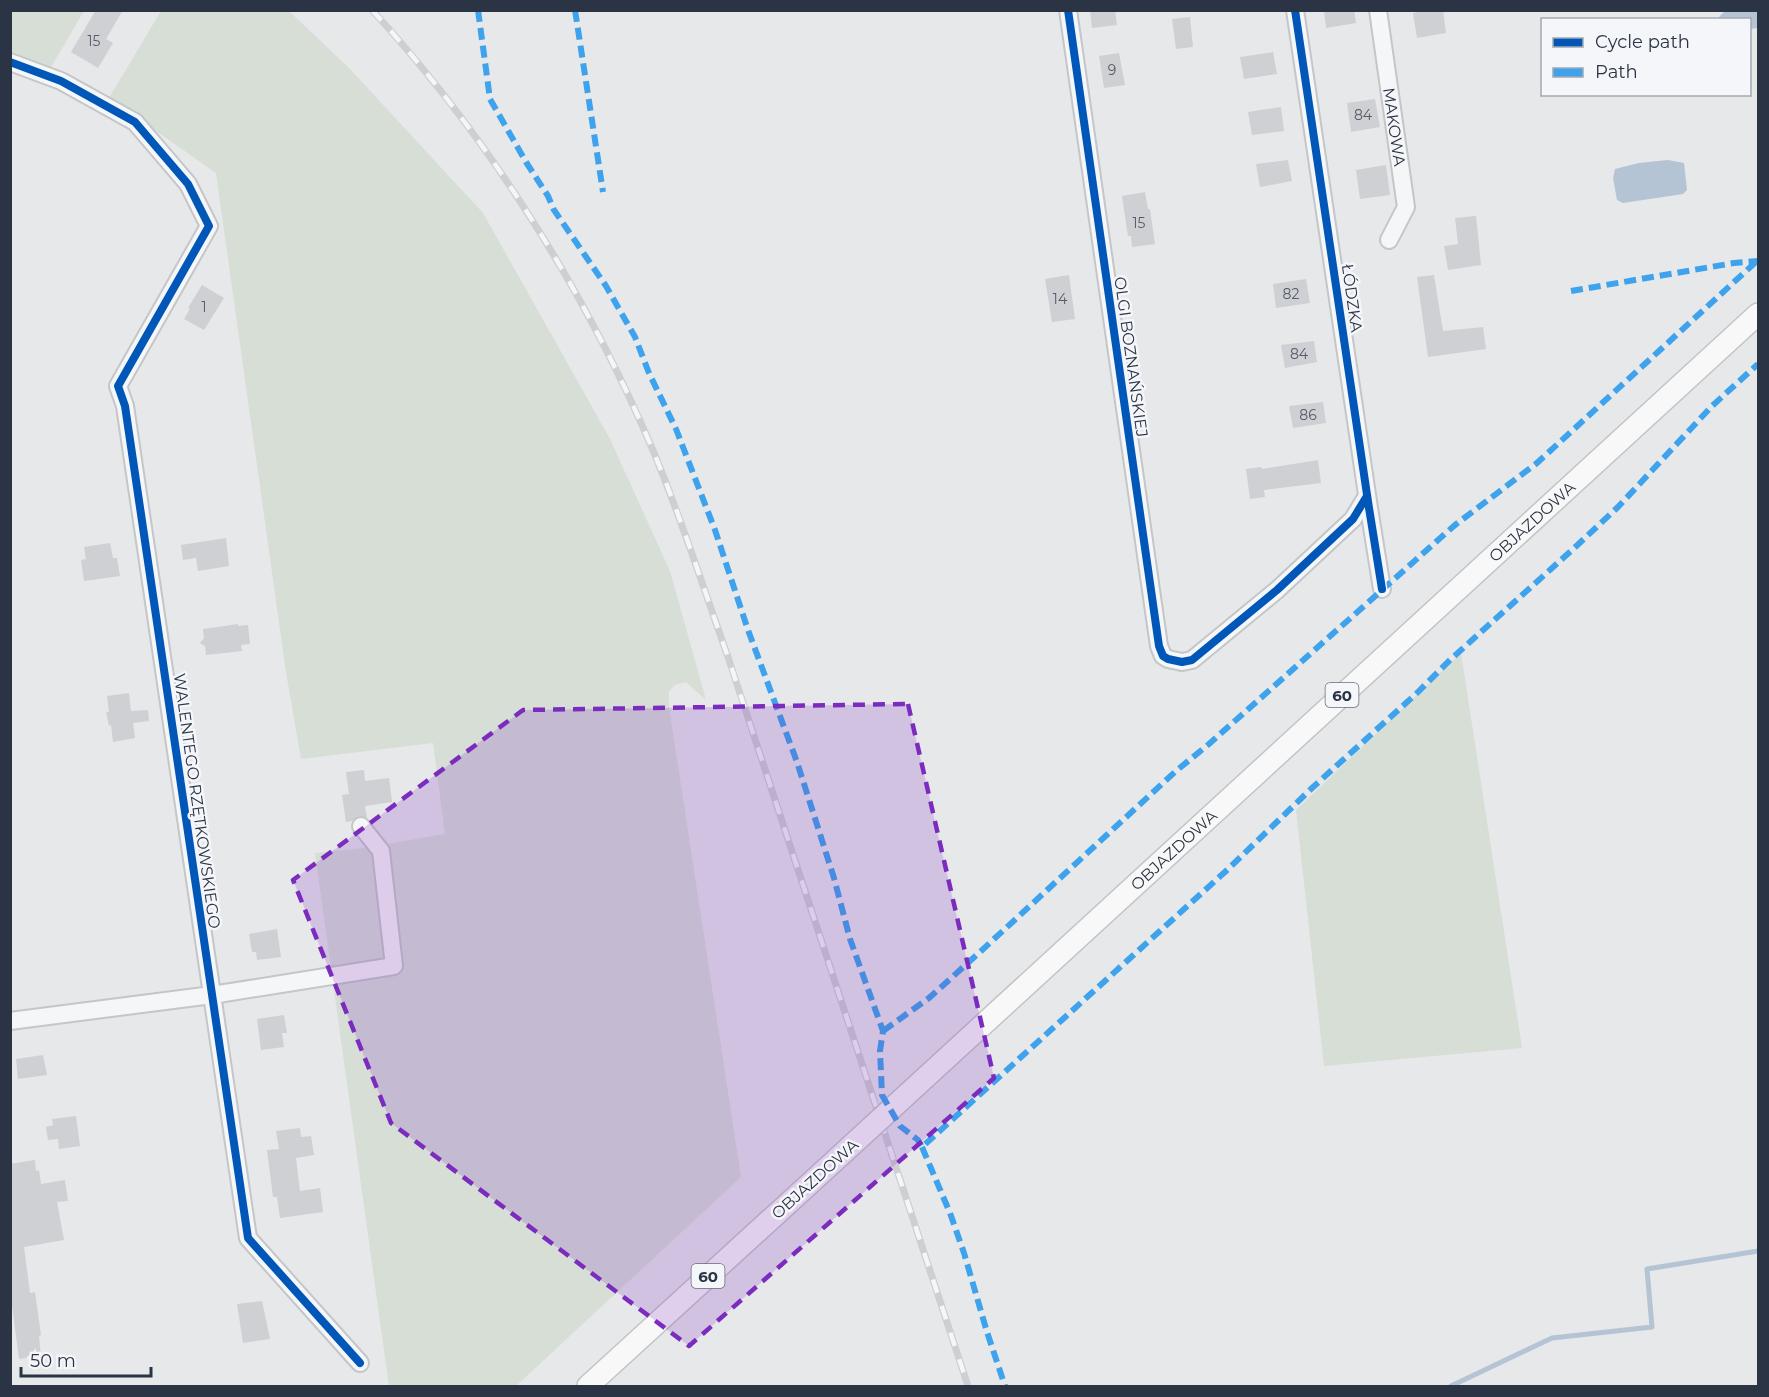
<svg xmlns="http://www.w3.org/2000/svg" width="1769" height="1397" font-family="Montserrat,sans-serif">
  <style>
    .green { fill: #d6ded6 }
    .water { fill: #b4c4d5 }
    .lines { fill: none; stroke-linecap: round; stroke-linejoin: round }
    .stream { stroke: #b4c4d5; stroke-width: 5 }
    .building { fill: #ced0d3 }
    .minor-casing { stroke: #c4c6c8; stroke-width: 20 }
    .major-casing { stroke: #c2c5c8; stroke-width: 24 }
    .minor { stroke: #f5f6f7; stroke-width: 16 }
    .major { stroke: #f8f8f8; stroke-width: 21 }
    .rail-casing { stroke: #cecfd2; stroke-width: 7 }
    .rail { stroke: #f4f6f9; stroke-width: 4.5; stroke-dasharray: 14; stroke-linecap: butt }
    .major-bridge-casing { stroke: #c2c5c8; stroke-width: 24; stroke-linecap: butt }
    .major-bridge { stroke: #f8f8f8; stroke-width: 21 }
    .quiet { stroke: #3ea3ec; stroke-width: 6; stroke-dasharray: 12 6; stroke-linecap: butt }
    .cycleway-casing { stroke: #f4f6f9; stroke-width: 11 }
    .cycleway { stroke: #0057b8; stroke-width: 8 }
    .marked { fill: #7b2cbf; fill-opacity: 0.2; stroke: #7b2cbf; stroke-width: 4.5; stroke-dasharray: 12 8; stroke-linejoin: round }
    .labels { text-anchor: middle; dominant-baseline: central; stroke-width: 5; stroke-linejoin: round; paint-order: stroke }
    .number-label { font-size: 14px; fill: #545c69 }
    .shield { fill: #f4f6f9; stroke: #676e7b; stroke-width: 1.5 }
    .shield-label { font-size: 15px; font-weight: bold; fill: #2b3445 }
    .street-label { font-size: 16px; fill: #2b3445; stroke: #f4f6f9 }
  </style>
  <rect width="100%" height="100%" fill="#e6e8ea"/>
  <g class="green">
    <polygon points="10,11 11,10 84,11 51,67 11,52"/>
    <polygon points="161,11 289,11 350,69 483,213 610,439 670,571 706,700 686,682 675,685 669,691 669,707 741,1177 516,1386 389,1386 315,853 364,848 445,834 433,743 301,759 286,672 216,173 109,98"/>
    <polygon points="1461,653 1522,1048 1324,1066 1296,810"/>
  </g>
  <g class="water">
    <polygon points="1725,11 1758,11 1758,28 1750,29 1750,20 1717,19"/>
    <polygon points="1668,160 1684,163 1687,190 1683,194 1623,203 1617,200 1613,178 1615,169 1639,163"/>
  </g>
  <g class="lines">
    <polyline class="stream" points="1451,1386 1552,1338 1652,1327 1647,1269 1758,1251"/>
  </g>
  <g class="building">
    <polygon points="96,10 123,10 106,39 113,43 98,68 71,52"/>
    <polygon points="1090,10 1115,10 1117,25 1092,28"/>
    <polygon points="1324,10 1354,10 1356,23 1326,28"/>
    <polygon points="1427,10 1443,10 1446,33 1417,38 1413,13"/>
    <polygon points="1190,17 1193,47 1176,49 1172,19"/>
    <polygon points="1273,52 1277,74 1244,79 1240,57"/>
    <polygon points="1119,53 1125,85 1104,88 1099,56"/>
    <polygon points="1375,99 1380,127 1351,132 1347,103"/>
    <polygon points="1281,107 1284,131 1252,135 1248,112"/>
    <polygon points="1288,160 1292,181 1260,187 1256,164"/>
    <polygon points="1386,165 1390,195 1360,199 1356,170"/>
    <polygon points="1145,192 1148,209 1150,209 1155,244 1132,247 1131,236 1128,236 1122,196"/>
    <polygon points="1476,216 1481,265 1448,270 1444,246 1458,244 1455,218"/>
    <polygon points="1069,275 1075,319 1052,322 1045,279"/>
    <polygon points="1434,275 1443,331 1483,327 1486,349 1428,357 1417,277"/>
    <polygon points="1306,279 1310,303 1276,308 1273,284"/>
    <polygon points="202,285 224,298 204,330 184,319 190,309 188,308"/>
    <polygon points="1314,341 1317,362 1285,368 1281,345"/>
    <polygon points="1323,402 1326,423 1293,428 1289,406"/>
    <polygon points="1318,460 1321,483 1264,490 1265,497 1250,499 1246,469 1261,467 1262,469"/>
    <polygon points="226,538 229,566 198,571 196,558 183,560 181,545"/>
    <polygon points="110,543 113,558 117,558 120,576 84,581 81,560 86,559 84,547"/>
    <polygon points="238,624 238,626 248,625 250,644 241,645 242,651 206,655 205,646 200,643 204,638 203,629"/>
    <polygon points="129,693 131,711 148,710 149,721 133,723 135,738 113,742 111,725 109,726 106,712 109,712 107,696"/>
    <polygon points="364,770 365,781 389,778 392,802 365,806 367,818 359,816 352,821 346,822 342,795 349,794 346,772"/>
    <polygon points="277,929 281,957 257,960 256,952 252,952 249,934"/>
    <polygon points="284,1015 287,1033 282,1033 284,1047 261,1050 257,1019"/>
    <polygon points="43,1055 47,1075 18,1079 16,1059"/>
    <polygon points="76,1116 80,1146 59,1149 58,1139 48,1140 46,1127 53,1125 52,1119"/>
    <polygon points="300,1128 301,1137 311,1136 314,1155 296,1158 300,1191 320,1188 323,1212 280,1218 277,1197 273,1197 267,1150 279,1149 276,1131"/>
    <polygon points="35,1160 36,1171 39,1170 41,1184 65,1180 68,1201 57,1202 64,1240 24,1247 30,1293 35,1292 41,1335 39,1336 41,1356 19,1359 10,1290 10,1164"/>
    <polygon points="262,1301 270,1339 243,1343 237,1304"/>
  </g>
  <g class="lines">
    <defs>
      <g id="minor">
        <polyline points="1068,10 1159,646 1163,656 1168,659 1182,662 1192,660 1277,590 1353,519 1367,496"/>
        <polyline points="1295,10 1369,508 1382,589"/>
        <path id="s1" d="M 1378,10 L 1406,207 L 1389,240"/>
        <polyline points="10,62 61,81 135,122 188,184 209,226 118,386 125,406 248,1238 360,1363"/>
        <polyline points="10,1021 212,995 394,966 381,851 361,826"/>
      </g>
      <g id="major">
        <path id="s2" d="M 926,1077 L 1758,314"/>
        <polyline points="588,1386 829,1166"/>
      </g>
    </defs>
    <use href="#minor" class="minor-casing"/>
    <use href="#major" class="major-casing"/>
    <use href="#minor" class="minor"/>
    <use href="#major" class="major"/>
    <defs>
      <path id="rail" d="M 372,10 C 489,138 584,289 652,448 C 681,517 703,587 728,657 L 968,1386"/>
    </defs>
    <use href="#rail" class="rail-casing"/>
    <use href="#rail" class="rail"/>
    <defs>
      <polyline id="major-bridge" points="829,1166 926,1077"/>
    </defs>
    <use href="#major-bridge" class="major-bridge-casing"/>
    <use href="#major-bridge" class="major-bridge"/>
    <g class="quiet">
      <polyline points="478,10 490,99 526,162 548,196 554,210 606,286 635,337 649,373 676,429 715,530 748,630 797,762 834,878 850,939 883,1031 880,1051 882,1095 900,1126 918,1140 922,1147 1226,871 1312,788 1417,693 1451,659 1571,551 1618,507 1712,406 1758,364"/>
      <polyline points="575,10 603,192"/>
      <polyline points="1571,291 1734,263 1758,261"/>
      <polyline points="883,1031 929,998 980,952 1176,771 1209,744 1455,525 1537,463 1758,260"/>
      <polyline points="922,1147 950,1213 964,1253 987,1332 1005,1386"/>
    </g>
    <defs>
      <g id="cycleway">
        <polyline points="1068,10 1159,646 1163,656 1168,659 1182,662 1192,660 1277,590 1353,519 1367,496"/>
        <polyline points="1295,10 1369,508 1382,589"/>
        <polyline points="10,62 61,81 135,122 188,184 209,226 118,386 125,406 248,1238 360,1363"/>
      </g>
    </defs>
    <use href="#cycleway" class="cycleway-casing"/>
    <use href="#cycleway" class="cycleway"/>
  </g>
  <path class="marked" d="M 908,704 L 994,1078 L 689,1346 L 391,1123 L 293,880 L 523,710 Z"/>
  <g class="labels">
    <g class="number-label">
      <text x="94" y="41">15</text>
      <text x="1112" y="70">9</text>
      <text x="1363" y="115">84</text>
      <text x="1139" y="223">15</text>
      <text x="1291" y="294">82</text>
      <text x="1060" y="299">14</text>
      <text x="204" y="307">1</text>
      <text x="1299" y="354">84</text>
      <text x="1308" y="415">86</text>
    </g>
    <g class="shield">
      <rect x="1325.5" y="683" width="33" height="24" rx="4.5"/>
      <rect x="691.5" y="1264" width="33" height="24" rx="4.5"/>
    </g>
    <g class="shield-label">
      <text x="1342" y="695">60</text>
      <text x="708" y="1276">60</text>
    </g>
    <g class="street-label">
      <text stroke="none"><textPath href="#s1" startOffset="118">MAKOWA</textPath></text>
      <text transform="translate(1352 298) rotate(82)">ŁÓDZKA</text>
      <text transform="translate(1131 357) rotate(82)">OLGI BOZNAŃSKIEJ</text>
      <text stroke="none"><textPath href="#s2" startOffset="822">OBJAZDOWA</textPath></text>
      <text transform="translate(197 801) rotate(82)">WALENTEGO RZĘTKOWSKIEGO</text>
      <text stroke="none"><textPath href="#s2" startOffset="336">OBJAZDOWA</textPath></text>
      <text transform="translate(815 1179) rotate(-42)">OBJAZDOWA</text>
    </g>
  </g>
  <rect width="1769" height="1397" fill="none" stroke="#2b3445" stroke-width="24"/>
  <rect x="1541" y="18" width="210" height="78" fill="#f4f6f9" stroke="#a4a8b1" stroke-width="1.5"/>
  <rect x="1553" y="38" width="30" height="9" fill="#0057b8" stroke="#a4a8b1" stroke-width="1.5"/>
  <text x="1595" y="48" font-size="18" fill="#2b3445">Cycle path</text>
  <rect x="1553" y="68" width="30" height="9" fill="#3ea3ec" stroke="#a4a8b1" stroke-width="1.5"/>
  <text x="1595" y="78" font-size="18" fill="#2b3445">Path</text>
  <path d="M21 1367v9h130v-9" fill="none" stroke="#2b3445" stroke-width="3"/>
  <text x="30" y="1367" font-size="18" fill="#2b3445" stroke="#f4f6f9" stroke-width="4.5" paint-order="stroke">50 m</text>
</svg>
